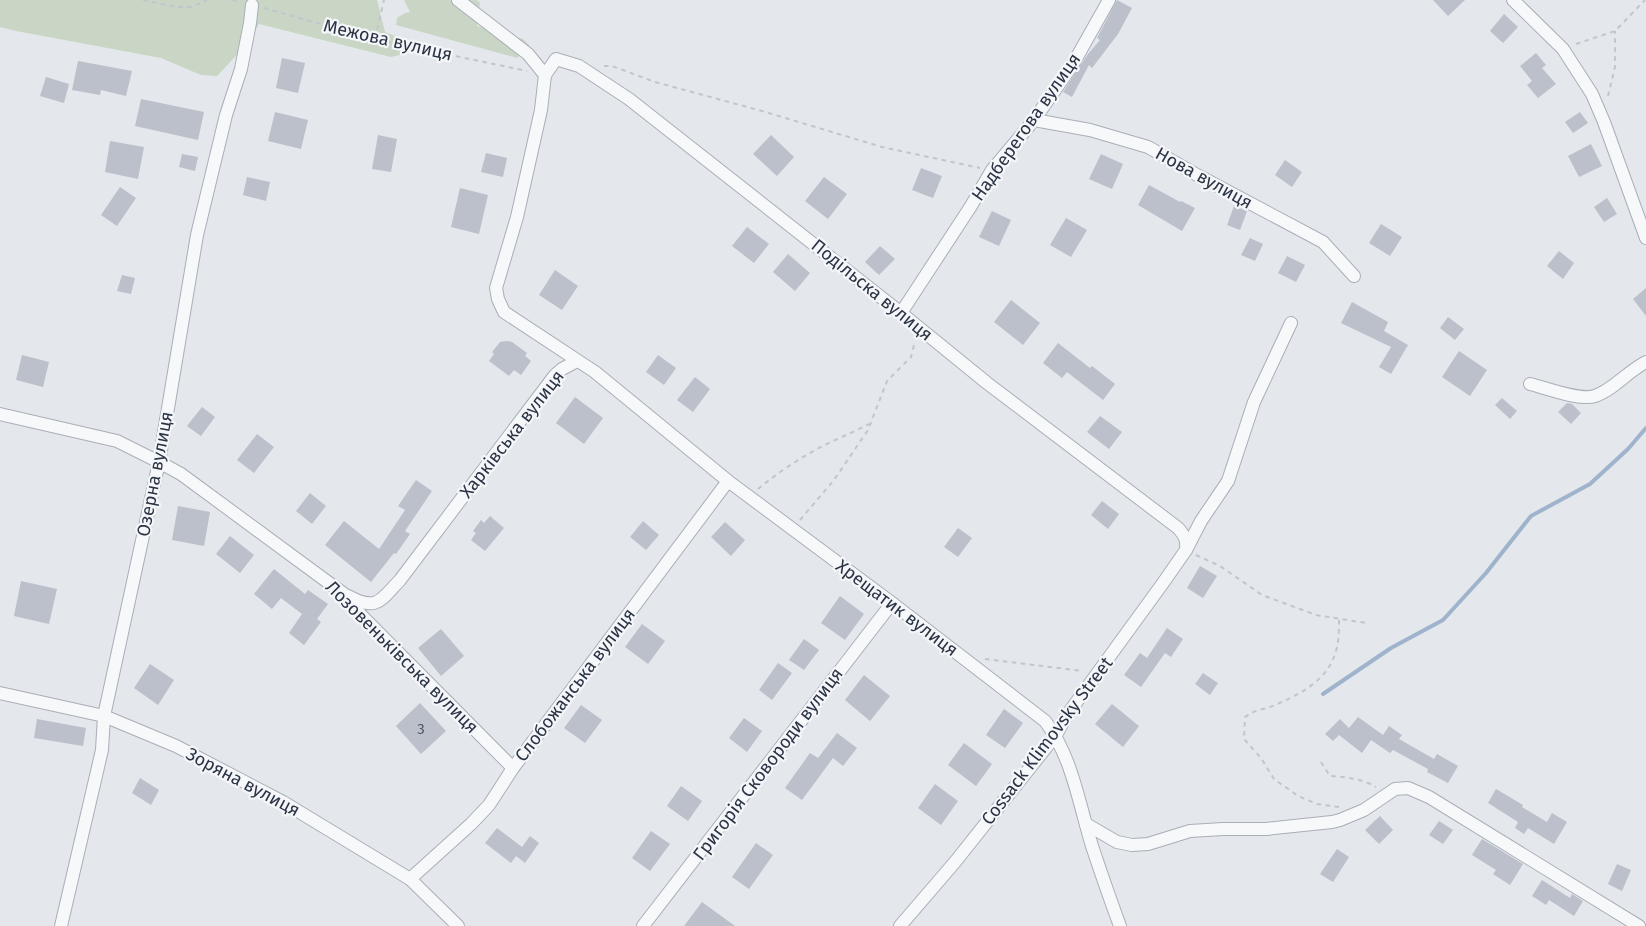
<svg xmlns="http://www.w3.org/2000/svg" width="1646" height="926" font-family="'Fira Sans',sans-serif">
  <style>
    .green { fill: #c9d6c5 }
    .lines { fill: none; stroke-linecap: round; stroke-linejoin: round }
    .stream { stroke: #9fb4cc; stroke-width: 4 }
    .building { fill: #bbc0ca }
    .minor-casing { stroke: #a9aeb7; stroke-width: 14 }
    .path { stroke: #c2c5cb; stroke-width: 2; stroke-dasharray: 4.5 4.5; stroke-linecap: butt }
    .minor { stroke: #f7f8fa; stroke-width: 12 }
    .labels { text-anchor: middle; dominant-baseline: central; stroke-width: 4.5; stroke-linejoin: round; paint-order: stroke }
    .number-label { font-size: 15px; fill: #4f5766 }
    .street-label { font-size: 18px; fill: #2b3445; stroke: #f4f6f9 }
  </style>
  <rect width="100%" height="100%" fill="#e4e7ec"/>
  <g class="green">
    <polygon points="0,0 377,0 385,32 402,39 404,54 391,57 259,24 248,43 217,76 201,75 161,58 16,31 0,27"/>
    <polygon points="404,0 476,0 480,2 477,26 523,39 530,46 517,58 396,25 397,18 405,13 410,12"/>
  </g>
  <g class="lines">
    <polyline class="stream" points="1323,694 1391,648 1443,620 1486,573 1531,516 1590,484 1628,449 1646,428"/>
  </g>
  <g class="building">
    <polygon points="1117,0 1132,8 1118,34 1092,68 1089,65 1072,97 1063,92 1088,54 1100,40 1097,38"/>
    <polygon points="1433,0 1465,0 1448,16"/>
    <polygon points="1504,14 1518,27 1503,43 1490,31"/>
    <polygon points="1536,53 1546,65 1542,68 1556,84 1538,98 1527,85 1532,81 1520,66"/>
    <polygon points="282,58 305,63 298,93 276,88"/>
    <polygon points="78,61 132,71 126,96 101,90 100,95 72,90"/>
    <polygon points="46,77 69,84 64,103 40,96"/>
    <polygon points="141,99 204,112 198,140 135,126"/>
    <polygon points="275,112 308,120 301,149 268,141"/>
    <polygon points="1580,112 1588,123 1573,133 1565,122"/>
    <polygon points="378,135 397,139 391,172 372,169"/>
    <polygon points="771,135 794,157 777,176 753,154"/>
    <polygon points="110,141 144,147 138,179 105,172"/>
    <polygon points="1591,144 1602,166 1579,177 1568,156"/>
    <polygon points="486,153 507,158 503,177 481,172"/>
    <polygon points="182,154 198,157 195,171 179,167"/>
    <polygon points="1101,154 1123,164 1112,189 1089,179"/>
    <polygon points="1285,160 1302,172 1292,187 1275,175"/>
    <polygon points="921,168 942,176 933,198 912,190"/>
    <polygon points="247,177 270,182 266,201 243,195"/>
    <polygon points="824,177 847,194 828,219 805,201"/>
    <polygon points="1149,185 1180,202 1181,201 1195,208 1182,231 1138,205"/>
    <polygon points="120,187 136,198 117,226 101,215"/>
    <polygon points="460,188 488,195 479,234 451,227"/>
    <polygon points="1607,198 1617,214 1604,222 1594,207"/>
    <polygon points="1234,206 1247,211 1240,230 1227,225"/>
    <polygon points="992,211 1011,220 999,246 979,237"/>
    <polygon points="1066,218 1087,230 1071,257 1050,245"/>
    <polygon points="1381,224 1402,237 1390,256 1369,243"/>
    <polygon points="747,227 769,244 754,263 732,246"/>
    <polygon points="1250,238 1263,244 1255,261 1241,255"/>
    <polygon points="880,246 895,259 879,275 865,262"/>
    <polygon points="1559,251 1574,263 1563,279 1547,266"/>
    <polygon points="788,254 810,273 795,291 773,272"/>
    <polygon points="1287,256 1305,265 1296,282 1278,273"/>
    <polygon points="555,270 578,286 562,310 539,295"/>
    <polygon points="122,275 135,278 131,294 117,291"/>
    <polygon points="1646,288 1646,316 1633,299"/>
    <polygon points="1011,300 1040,323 1023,345 994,322"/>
    <polygon points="1352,302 1388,322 1384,331 1408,345 1391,374 1379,367 1391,347 1341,323"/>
    <polygon points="1448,317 1464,329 1455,340 1440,328"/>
    <polygon points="507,341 512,342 527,353 525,356 531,361 521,375 514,370 509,376 489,361 494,354 492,352 500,342"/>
    <polygon points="1058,343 1090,368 1092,366 1115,384 1103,400 1067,372 1062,378 1043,363"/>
    <polygon points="1459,351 1487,370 1470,396 1442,377"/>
    <polygon points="22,355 49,362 43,387 16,380"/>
    <polygon points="658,355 676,368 664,385 646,372"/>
    <polygon points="695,377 710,389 693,412 677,400"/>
    <polygon points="575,397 603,418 584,444 556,423"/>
    <polygon points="1502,398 1517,411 1510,419 1495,405"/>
    <polygon points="1567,403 1572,404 1581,413 1571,424 1558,412"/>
    <polygon points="202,407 215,417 201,436 187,426"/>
    <polygon points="1100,416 1122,432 1109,449 1087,432"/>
    <polygon points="257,434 274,447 254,473 237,460"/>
    <polygon points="416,480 432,491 405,531 410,534 396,554 394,553 371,582 325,545 344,521 379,549 405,510 398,506"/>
    <polygon points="310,493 326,506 312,524 296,511"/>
    <polygon points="1102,501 1119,514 1108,529 1091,515"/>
    <polygon points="178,506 210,512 204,546 172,540"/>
    <polygon points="490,516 504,528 485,551 471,540 476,533 473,531 481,520 484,523"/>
    <polygon points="643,521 659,535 646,550 630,537"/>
    <polygon points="725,522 745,540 731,556 711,537"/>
    <polygon points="958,528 972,538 958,557 944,547"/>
    <polygon points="230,536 254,555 240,573 216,554"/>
    <polygon points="1200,566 1217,576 1203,598 1187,588"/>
    <polygon points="274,569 305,594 308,590 328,604 317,619 321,622 304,645 289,633 302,614 281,598 272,609 254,594"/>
    <polygon points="21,581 57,589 49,624 14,616"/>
    <polygon points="840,596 864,614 845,640 821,623"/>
    <polygon points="642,624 665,641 648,664 625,647"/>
    <polygon points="1167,628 1183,639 1171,657 1165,653 1141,687 1124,675 1140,653 1147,658"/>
    <polygon points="441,629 464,656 441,676 418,648"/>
    <polygon points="804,639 819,650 804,670 789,660"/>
    <polygon points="778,663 792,673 772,700 759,690"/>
    <polygon points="150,664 174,680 158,705 134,688"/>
    <polygon points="1203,673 1218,683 1210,695 1195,684"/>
    <polygon points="864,675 890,696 870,721 845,700"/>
    <polygon points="420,703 446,731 421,754 396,726"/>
    <polygon points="1112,704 1139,726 1123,747 1095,724"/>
    <polygon points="581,705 602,720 585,743 564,728"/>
    <polygon points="1004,709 1023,723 1005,748 986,735"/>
    <polygon points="1358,717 1383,735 1389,726 1402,735 1399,739 1434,759 1437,754 1458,766 1448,783 1427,772 1428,769 1393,750 1390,753 1371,740 1362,753 1339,735 1333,741 1325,734 1340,719 1349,728"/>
    <polygon points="744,718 762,731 747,752 729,738"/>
    <polygon points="37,719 86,728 83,746 34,738"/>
    <polygon points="837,733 857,748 843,766 833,758 802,800 785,788 810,753 818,758"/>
    <polygon points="964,743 992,764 976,786 948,765"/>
    <polygon points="140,778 159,790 151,805 132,793"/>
    <polygon points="935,784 958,801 941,825 918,808"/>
    <polygon points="681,786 702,801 688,821 667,806"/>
    <polygon points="1496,789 1523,805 1522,807 1547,822 1552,813 1567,822 1554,844 1528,828 1524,834 1515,828 1518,822 1488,803"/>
    <polygon points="1380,816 1393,830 1379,844 1365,830"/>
    <polygon points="1439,821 1453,830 1443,844 1429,835"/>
    <polygon points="497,828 522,847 530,836 539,843 525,863 516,856 511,863 485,843"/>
    <polygon points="651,831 670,844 650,871 632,858"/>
    <polygon points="1482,839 1523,864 1510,885 1493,874 1496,870 1472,855"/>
    <polygon points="756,843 773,855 749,889 732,877"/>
    <polygon points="1337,849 1349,857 1333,882 1320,874"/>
    <polygon points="1617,864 1631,870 1622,891 1608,884"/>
    <polygon points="1542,880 1570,898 1572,894 1583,901 1574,916 1549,900 1546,905 1532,896"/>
    <polygon points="702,902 735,926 684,926"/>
  </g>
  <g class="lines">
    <defs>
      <g id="minor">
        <polyline points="458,0 528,54 545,75"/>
        <polyline points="1513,0 1563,49 1592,94 1604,122 1646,238"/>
        <polyline points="1034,120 1090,130 1148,147 1197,175 1323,242 1354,276"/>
        <polyline points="901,313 971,206 992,170 1034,120 1073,64 1109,0"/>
        <path d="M 1530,384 C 1546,388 1580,401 1595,396 C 1613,390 1628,371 1646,362"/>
        <polyline points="0,414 117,441 159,462 181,474 344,594 361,615 513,768"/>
        <path d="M 348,596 C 377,612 381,600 400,580 L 555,375 L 562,369 L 577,361"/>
        <polyline points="0,693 104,716 176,746 283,802 410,879 458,926"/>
        <polyline points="1086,824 1117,842 1132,845 1148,844 1190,831 1223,829 1266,829 1332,822 1340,820 1364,810 1395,789 1408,788 1429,797 1639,926"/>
        <polyline points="410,879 471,824 489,805 513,768 728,481"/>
        <polyline points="61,926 102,750 104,716 159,462 197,235 226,115 241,69 250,23 252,5"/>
        <polyline points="643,926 892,603"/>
        <polyline points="900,926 955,862 1056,735 1067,715 1163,583 1186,550 1201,521 1228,481 1254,402 1291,323"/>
        <path d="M 1120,926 C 1110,899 1101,873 1092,846 C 1079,804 1072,756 1045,721 L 892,603 L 728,481 L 595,372 L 504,312 L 498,299 L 496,288 L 517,217 L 541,110 L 545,75 L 556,59 L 579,66 L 629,99 L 901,313 L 987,383 L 1178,528 C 1185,536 1187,540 1186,550"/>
      </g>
    </defs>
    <use href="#minor" class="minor-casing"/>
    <g class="path">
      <polyline points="143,0 176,7 192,7 207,0"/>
      <polyline points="232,0 241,2"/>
      <polyline points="264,8 374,39 527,71"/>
      <polyline points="375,38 384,0"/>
      <polyline points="1576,44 1615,31 1645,0"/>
      <polyline points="604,66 612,66 655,82 762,111 882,147 980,168"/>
      <polyline points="1608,96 1615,67 1615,31"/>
      <path d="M 758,489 C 776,474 797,460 817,449 C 834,440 852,433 869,424"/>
      <polyline points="800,520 834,480 868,430 887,381 911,357 915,341"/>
      <polyline points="1196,555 1220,566 1262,595 1316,615 1366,623"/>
      <polyline points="985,659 1083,671"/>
      <path d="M 1321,762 L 1330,776 C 1346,777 1363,779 1376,787"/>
      <path d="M 1339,807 L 1317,804 L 1298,796 L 1274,779 L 1261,758 L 1244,739 L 1245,717 C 1255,709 1264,710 1275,705 C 1303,693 1330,679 1337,647 C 1339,638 1339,628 1339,619"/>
    </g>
    <use href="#minor" class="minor"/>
  </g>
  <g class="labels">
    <g class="number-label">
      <text x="421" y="729">3</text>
    </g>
    <g class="street-label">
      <text transform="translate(388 40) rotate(13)">Межова вулиця</text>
      <text transform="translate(1026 127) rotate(-55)">Надберегова вулиця</text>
      <text transform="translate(1204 178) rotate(29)">Нова вулиця</text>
      <text transform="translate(872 290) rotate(39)">Подільска вулиця</text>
      <text transform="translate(512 434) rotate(-52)">Харківська вулиця</text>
      <text transform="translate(155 474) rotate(-79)">Озерна вулиця</text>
      <text transform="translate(897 608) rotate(37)">Хрещатик вулиця</text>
      <text transform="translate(402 657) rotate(45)">Лозовеньківська вулиця</text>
      <text transform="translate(575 685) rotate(-53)">Слобожанська вулиця</text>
      <text transform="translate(1047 741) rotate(-53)">Cossack Klimovsky Street</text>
      <text transform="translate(768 764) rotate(-53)">Григорія Сковороди вулиця</text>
      <text transform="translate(243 782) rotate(28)">Зоряна вулиця</text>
    </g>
  </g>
</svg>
